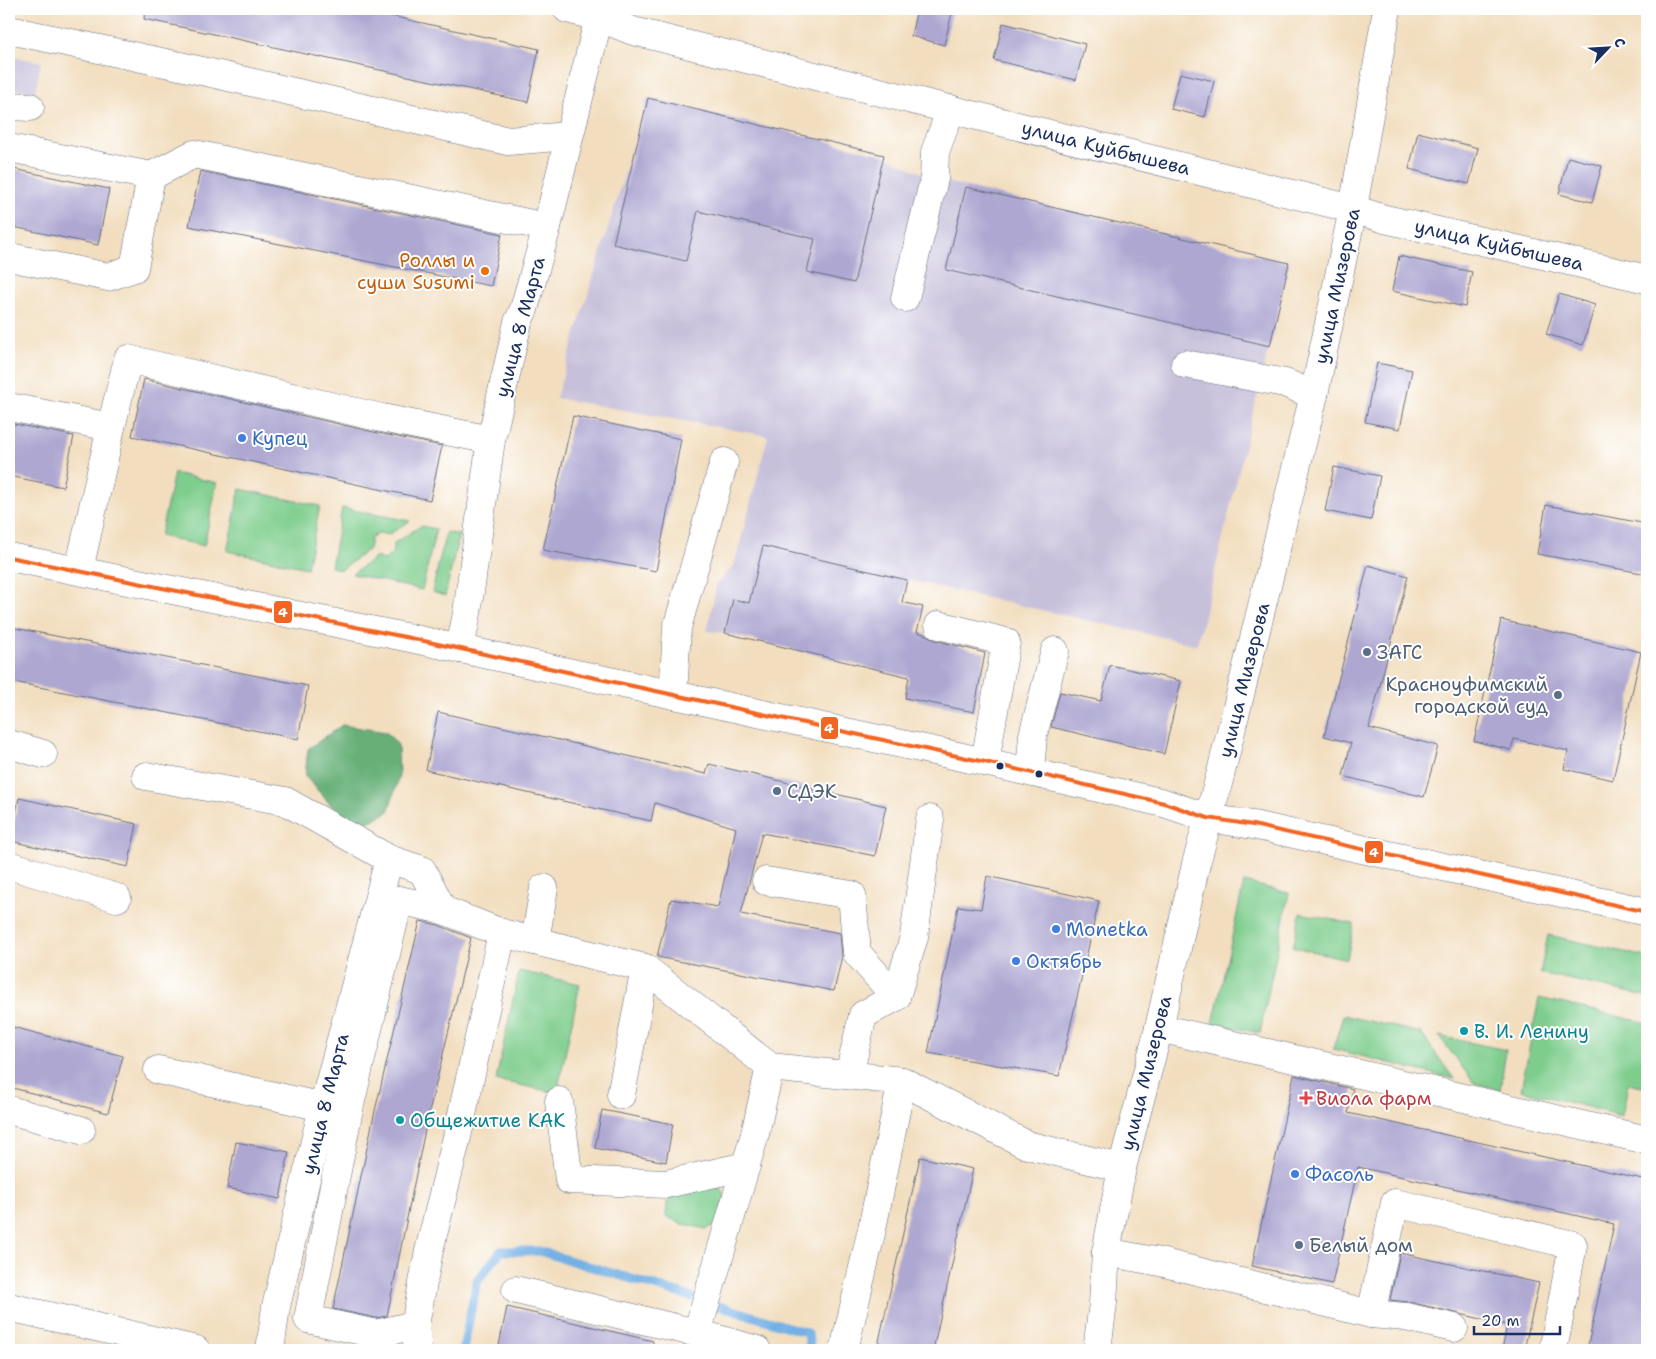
<svg xmlns="http://www.w3.org/2000/svg" width="1656" height="1359" font-family="'Shantell Sans',sans-serif">
  <style>
    .industrial { fill: #c6c0da }
    .green { fill: #7ecd8d; stroke: #4c7e76 }
    .forest { fill: #66b078; stroke: #40706b }
    .lines { fill: none; stroke-linecap: round; stroke-linejoin: round }
    .stream { stroke: #74b0e5; stroke-width: 9 }
    .building { fill: #ada7d1 }
    .minor-casing { stroke: #666c80; stroke-width: 29 }
    .major-casing { stroke: #666c80; stroke-width: 29 }
    .minor { stroke: #fff; stroke-width: 28 }
    .major { stroke: #fff; stroke-width: 28 }
    .bus-1-casing { stroke: #fff; stroke-width: 8 }
    .bus-1 { stroke: #f26522; stroke-width: 4 }
    .food-dot { fill: #e8710a; stroke: #fff; stroke-width: 2 }
    .shop-dot { fill: #3f7fe0; stroke: #fff; stroke-width: 2 }
    .service-dot { fill: #5c6f8a; stroke: #fff; stroke-width: 2 }
    .bus-dot { fill: #1b2f5e; stroke: #fff; stroke-width: 2 }
    .culture-dot { fill: #0f9aa8; stroke: #fff; stroke-width: 2 }
    .health-dot { fill: #e0444e; stroke: #fff; stroke-width: 2 }
    .labels { text-anchor: middle; dominant-baseline: central; stroke-width: 4; stroke-linejoin: round; paint-order: stroke }
    .street-label { font-size: 19px; fill: #1b2f5e; stroke: #fff }
    .food-label { font-size: 19px; fill: #c56008; stroke: #fff; text-anchor: end }
    .shop-label { font-size: 19px; fill: #366cbe; stroke: #fff; text-anchor: start }
    .service-label { font-size: 19px; fill: #4e5e75; stroke: #fff; text-anchor: start }
    .culture-label { font-size: 19px; fill: #0d838f; stroke: #fff; text-anchor: start }
    .health-label { font-size: 19px; fill: #be3a42; stroke: #fff; text-anchor: start }
    .line-badge { stroke: #fff; stroke-width: 2 }
    .badge-label { font-size: 14px; text-anchor: middle; font-weight: bold; fill: #fff }
  </style>
  <rect width="100%" height="100%" fill="#fff"/>
  <filter id="ink" filterUnits="userSpaceOnUse"><feTurbulence type="fractalNoise" baseFrequency=".02" numOctaves="2"/><feDisplacementMap in="SourceGraphic" scale="10" xChannelSelector="R" yChannelSelector="G"/><feConvolveMatrix kernelMatrix="1 2 1 2 8 2 1 2 1" color-interpolation-filters="sRGB"/></filter>
  <filter id="wash" filterUnits="userSpaceOnUse"><feTurbulence type="fractalNoise" baseFrequency=".0096" numOctaves="4" result="noise"/><feDisplacementMap in="SourceGraphic" scale="20" xChannelSelector="R" yChannelSelector="G"/><feGaussianBlur stdDeviation="1.12" result="paint"/><feColorMatrix in="noise" values="0 0 0 0 0 0 0 0 0 0 0 0 0 0 0 0 0 1.4 0 .05"/><feComposite in="paint" operator="in"/></filter>
  <g filter="url(#wash)">
    <rect width="100%" height="100%" fill="#f2debf"/>
    <g class="industrial">
      <polygon points="9,56 41,62 35,93 9,88"/>
      <polygon points="648,98 884,155 934,179 1289,263 1197,645 907,580 763,546 749,603 733,599 725,633 707,631 717,583 734,566 768,436 556,398"/>
    </g>
    <g class="green">
      <polygon points="174,473 217,483 204,546 160,536"/>
      <polygon points="240,489 320,506 307,568 227,551"/>
      <polygon points="342,508 410,521 388,535 380,533 371,538 369,549 341,570 331,567"/>
      <polygon points="421,526 436,529 422,590 352,574 376,557 384,560 392,554 394,543"/>
      <polygon points="446,532 459,535 445,596 432,592"/>
      <polygon points="1244,882 1289,893 1260,1033 1213,1024"/>
      <polygon points="1300,913 1354,924 1347,959 1293,947"/>
      <polygon points="1548,935 1647,957 1647,988 1645,996 1540,973"/>
      <polygon points="519,971 580,984 557,1093 496,1080"/>
      <polygon points="1539,998 1647,1023 1647,1088 1628,1084 1622,1116 1521,1090"/>
      <polygon points="1343,1015 1421,1033 1454,1079 1333,1049"/>
      <polygon points="1439,1036 1506,1050 1500,1090 1474,1083"/>
      <polygon points="696,1186 720,1188 725,1195 718,1224 706,1229 679,1223 666,1216 667,1202 679,1192"/>
    </g>
    <polygon class="forest" points="342,725 386,732 398,745 399,777 388,812 368,822 338,813 305,776 308,749"/>
    <g class="lines">
      <g class="stream">
        <polyline points="716,1305 808,1333 810,1350"/>
        <polyline points="463,1350 477,1281 501,1251 539,1251 691,1297"/>
      </g>
    </g>
    <g id="blocks">
      <g class="building">
        <polygon points="145,9 360,9 539,49 528,102 144,19"/>
        <polygon points="917,9 953,9 944,45 911,36"/>
        <polygon points="1003,23 1085,44 1076,80 994,60"/>
        <polygon points="1180,73 1214,81 1205,117 1171,109"/>
        <polygon points="648,98 884,155 854,283 807,272 815,239 698,211 686,261 613,244"/>
        <polygon points="1418,132 1478,148 1469,184 1409,169"/>
        <polygon points="1568,157 1602,166 1592,202 1559,194"/>
        <polygon points="9,168 109,189 98,245 9,226"/>
        <polygon points="200,171 502,234 491,286 189,226"/>
        <polygon points="966,187 1289,263 1270,346 946,270"/>
        <polygon points="1399,256 1472,272 1465,307 1392,291"/>
        <polygon points="1559,294 1595,305 1583,345 1546,334"/>
        <polygon points="1377,363 1412,370 1400,429 1365,422"/>
        <polygon points="144,379 378,433 442,446 430,500 132,436"/>
        <polygon points="573,416 681,439 656,571 543,550"/>
        <polygon points="9,423 74,436 63,487 9,476"/>
        <polygon points="1334,467 1380,476 1371,520 1325,511"/>
        <polygon points="1546,505 1647,524 1647,574 1537,554"/>
        <polygon points="763,546 907,580 902,602 923,607 917,632 927,635 935,640 985,653 974,712 905,698 909,677 725,633 733,599 749,603"/>
        <polygon points="1368,565 1408,576 1369,728 1438,746 1424,797 1343,776 1351,743 1324,736"/>
        <polygon points="1501,620 1641,652 1613,780 1564,769 1568,751 1514,739 1511,750 1474,741"/>
        <polygon points="15,628 308,686 298,739 9,681 9,661"/>
        <polygon points="1110,665 1181,681 1164,754 1051,727 1060,692 1101,701"/>
        <polygon points="438,712 706,774 709,764 886,806 875,856 762,833 741,914 840,933 842,956 834,991 657,957 671,899 718,907 736,828 655,803 651,821 426,770"/>
        <polygon points="19,798 137,824 128,867 10,841"/>
        <polygon points="987,876 1099,901 1059,1076 928,1053 958,906 981,909"/>
        <polygon points="420,921 438,925 471,938 426,1125 387,1316 376,1318 333,1309 374,1115"/>
        <polygon points="9,1026 123,1056 108,1113 9,1087"/>
        <polygon points="1294,1075 1353,1089 1348,1113 1647,1180 1647,1350 1587,1350 1614,1224 1358,1167 1332,1284 1252,1266"/>
        <polygon points="602,1110 673,1124 666,1162 595,1148"/>
        <polygon points="236,1142 289,1152 280,1199 227,1188"/>
        <polygon points="920,1157 973,1169 933,1350 877,1350"/>
        <polygon points="1400,1253 1539,1283 1524,1350 1502,1350 1507,1325 1409,1302 1390,1300"/>
        <polygon points="507,1307 653,1341 652,1350 498,1350"/>
      </g>
    </g>
  </g>
  <g filter="url(#ink)">
    <use href="#blocks" fill-opacity="0" stroke="#666c80" stroke-width="1"/>
    <g class="lines">
      <defs>
        <g id="minor">
          <polyline points="9,30 180,66 508,141 569,136"/>
          <polyline points="9,106 30,107"/>
          <polyline points="9,148 151,176 194,154 547,227"/>
          <polyline points="1353,209 1387,9"/>
          <polyline points="9,257 108,277 134,268 151,176"/>
          <polyline points="905,298 934,179 935,152 951,109"/>
          <polyline points="1185,364 1285,383 1314,395"/>
          <polyline points="9,407 111,427"/>
          <polyline points="79,570 111,427 128,359 382,418 491,440"/>
          <polyline points="939,625 1006,642 985,762"/>
          <polyline points="460,649 467,613 491,440 518,322 524,309 547,227 601,9"/>
          <polyline points="673,695 677,628 724,462"/>
          <polyline points="9,744 43,754"/>
          <polyline points="1030,771 1033,735 1055,651"/>
          <polyline points="146,776 285,801 389,859 422,870 443,910"/>
          <polyline points="9,865 117,898"/>
          <polyline points="766,881 852,895 857,953 896,997"/>
          <polyline points="535,941 544,888"/>
          <polyline points="1159,1028 1647,1140"/>
          <polyline points="158,1070 323,1107"/>
          <polyline points="849,1075 863,1015 896,997 914,937 930,819"/>
          <polyline points="621,1095 645,968"/>
          <polyline points="559,1101 569,1180 666,1184 746,1166"/>
          <polyline points="9,1110 81,1130"/>
          <polyline points="1106,1252 1160,1262 1371,1314 1406,1317 1454,1328"/>
          <polyline points="516,1290 697,1333 757,1350"/>
          <polyline points="9,1307 196,1350"/>
          <polyline points="1371,1314 1395,1203 1573,1245 1554,1345"/>
          <polyline points="415,1325 376,1334 308,1319 349,1109 399,900 443,910 502,933 645,968 770,1067 902,1081 1027,1145 1122,1168"/>
          <polyline points="697,1333 755,1134 770,1067"/>
          <polyline points="270,1350 276,1307 323,1107 389,859"/>
          <polyline points="418,1350 415,1325 429,1251 457,1137 502,933"/>
          <polyline points="844,1350 872,1229 902,1081"/>
        </g>
        <g id="major">
          <polyline points="567,9 598,17 633,31 1353,209 1385,219 1647,279"/>
          <polyline points="9,557 410,638 985,762 1164,803 1208,818 1253,825 1647,912"/>
          <polyline points="1097,1350 1103,1303 1106,1252 1122,1168 1159,1028 1196,864 1220,776 1314,395 1353,209"/>
        </g>
      </defs>
      <use href="#minor" class="minor-casing"/>
      <use href="#major" class="major-casing"/>
      <use href="#minor" class="minor"/>
      <use href="#major" class="major"/>
      <defs>
        <polyline id="bus-1" points="9,557 410,638 985,762 1164,803 1208,818 1253,825 1647,912"/>
      </defs>
      <use href="#bus-1" class="bus-1-casing"/>
      <use href="#bus-1" class="bus-1"/>
    </g>
  </g>
  <circle class="food-dot" cx="485" cy="271" r="5"/>
  <g class="shop-dot">
    <circle cx="242" cy="438" r="5"/>
    <circle cx="1056" cy="929" r="5"/>
    <circle cx="1016" cy="961" r="5"/>
    <circle cx="1295" cy="1174" r="5"/>
  </g>
  <g class="service-dot">
    <circle cx="1367" cy="652" r="5"/>
    <circle cx="1558" cy="695" r="5"/>
    <circle cx="777" cy="791" r="5"/>
    <circle cx="1299" cy="1245" r="5"/>
  </g>
  <g class="bus-dot">
    <circle cx="1000" cy="766" r="4.5"/>
    <circle cx="1039" cy="774" r="4.5"/>
  </g>
  <g class="culture-dot">
    <circle cx="1464" cy="1031" r="5"/>
    <circle cx="400" cy="1120" r="5"/>
  </g>
  <path class="health-dot" d="M1303.5 1090.5h5v5h5v5h-5v5h-5v-5h-5v-5h5z"/>
  <g class="labels">
    <g class="street-label">
      <text transform="translate(1106 148) rotate(14)">улица Куйбышева</text>
      <text transform="translate(1499 245) rotate(13)">улица Куйбышева</text>
      <text transform="translate(1337 286) rotate(-78)">улица Мизерова</text>
      <text transform="translate(520 327) rotate(-75)">улица 8 Марта</text>
      <text transform="translate(1244 680) rotate(-76)">улица Мизерова</text>
      <text transform="translate(1146 1073) rotate(-76)">улица Мизерова</text>
      <text transform="translate(325 1104) rotate(-76)">улица 8 Марта</text>
    </g>
    <g class="food-label">
      <text x="475" y="260">Роллы и<tspan x="475" dy="22">суши Susumi</tspan></text>
    </g>
    <g class="shop-label">
      <text x="252" y="438">Купец</text>
      <text x="1066" y="929">Monetka</text>
      <text x="1026" y="961">Октябрь</text>
      <text x="1305" y="1174">Фасоль</text>
    </g>
    <g class="service-label">
      <text x="1377" y="652">ЗАГС</text>
      <text x="1548" y="684" text-anchor="end">Красноуфимский<tspan x="1548" dy="22">городской суд</tspan></text>
      <text x="787" y="791">СДЭК</text>
      <text x="1309" y="1245">Белый дом</text>
    </g>
    <g class="culture-label">
      <text x="1474" y="1031">В. И. Ленину</text>
      <text x="410" y="1120">Общежитие КАК</text>
    </g>
    <g class="health-label">
      <text x="1316" y="1098">Виола фарм</text>
    </g>
  </g>
  <g class="line-badge">
    <rect x="273" y="600" width="20" height="24" rx="5" fill="#f26522"/>
    <rect x="820" y="716" width="19" height="24" rx="5" fill="#f26522"/>
    <rect x="1364" y="840" width="20" height="24" rx="5" fill="#f26522"/>
  </g>
  <g class="badge-label">
    <text x="283" y="617">4</text>
    <text x="829" y="733">4</text>
    <text x="1374" y="857">4</text>
  </g>
  <rect width="1656" height="1359" fill="none" stroke="#fff" stroke-width="30"/>
  <g transform="translate(1608 48) rotate(65)" stroke="#ffffff" stroke-width="4" paint-order="stroke">
  <path d="M0-4L9 19L0 12L-9 19Z" fill="#1b2f5e"/>
  <text y="-8" font-size="14" font-weight="bold" text-anchor="middle" fill="#1b2f5e">С</text>
  </g>
  <path d="M1474 1326v8h86v-8" fill="none" stroke="#1b2f5e" stroke-width="2.5"/>
  <text x="1481" y="1326" font-size="15" fill="#1b2f5e" stroke="#ffffff" stroke-width="4" paint-order="stroke">20 m</text>
</svg>
